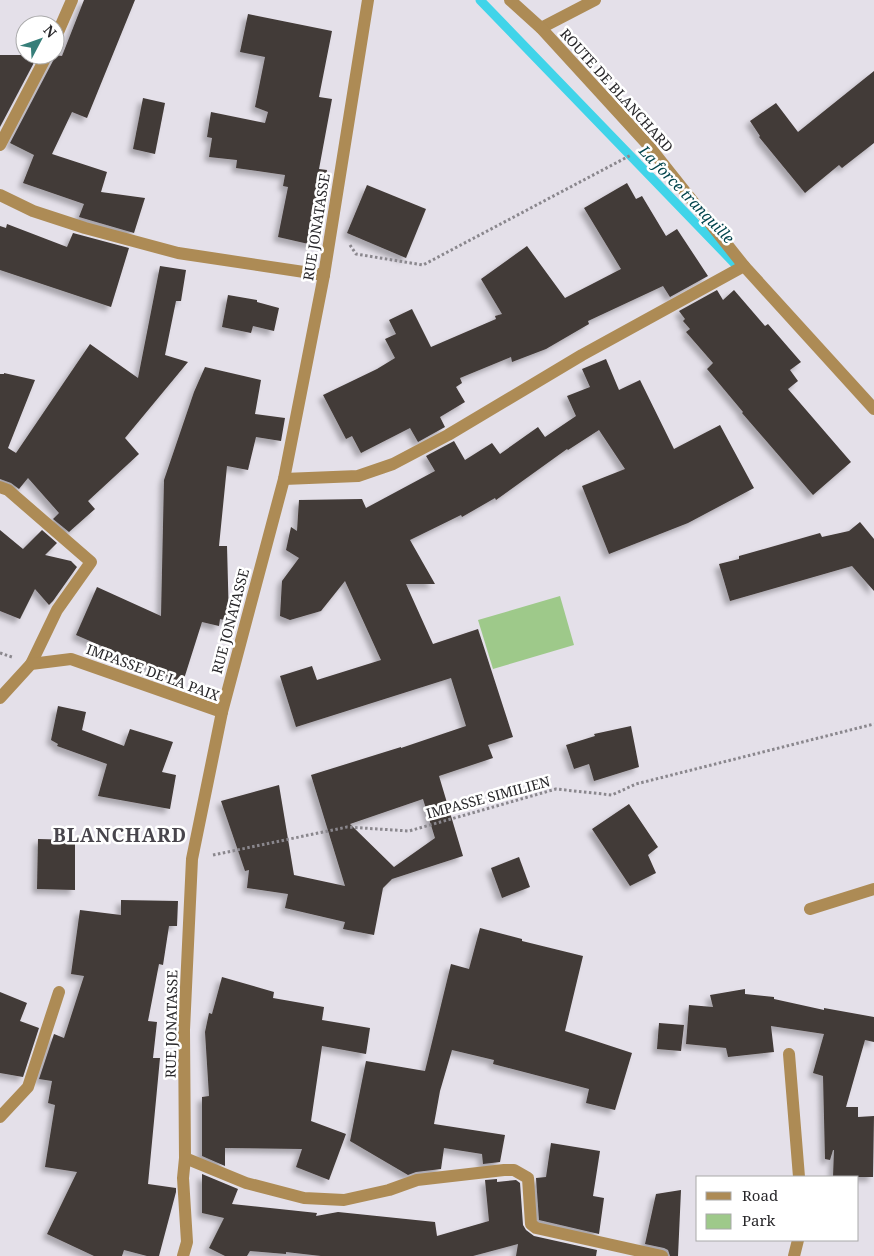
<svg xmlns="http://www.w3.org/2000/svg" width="874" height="1256" font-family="'Noto Serif',serif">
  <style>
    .green { fill: #9ec98a }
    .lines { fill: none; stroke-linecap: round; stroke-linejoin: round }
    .stream { stroke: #40d4e9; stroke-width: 9 }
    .building { fill: #423a37; fill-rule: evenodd; filter: url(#shadow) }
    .path { stroke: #8a878d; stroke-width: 3; stroke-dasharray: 2.5 2.5; stroke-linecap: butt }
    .service { stroke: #ad8b55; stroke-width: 12 }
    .minor { stroke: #ad8b55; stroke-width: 12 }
    .tertiary { stroke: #ad8b55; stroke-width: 12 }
    .labels { text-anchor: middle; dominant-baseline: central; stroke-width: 5; stroke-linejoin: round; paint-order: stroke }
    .street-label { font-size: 14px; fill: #28272a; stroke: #fff }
    .water-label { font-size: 15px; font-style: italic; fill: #00444c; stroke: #fff }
    .district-label { font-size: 19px; font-weight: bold; letter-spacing: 1px; fill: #48454c; stroke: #fff }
  </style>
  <defs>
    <filter id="shadow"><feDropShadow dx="-4.5" dy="4.5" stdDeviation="2.5" flood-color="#0004"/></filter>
  </defs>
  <rect width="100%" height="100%" fill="#e4e0e9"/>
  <polygon class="green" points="560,596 574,645 493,669 478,620"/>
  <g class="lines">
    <polyline class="stream" points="480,0 736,265"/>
  </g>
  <g class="building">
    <polygon points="84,0 135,0 87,118 72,112 52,154 107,172 101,192 145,198 134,233 79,217 84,204 23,183 34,155 10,143 54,59 55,55 62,56"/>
    <polygon points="248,14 332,31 319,97 332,99 319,169 327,170 319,221 313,245 278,237 288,187 283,186 285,175 236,168 237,160 209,157 212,138 207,137 211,112 265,123 268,112 255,107 265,57 240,52"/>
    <polygon points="0,55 38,55 0,127"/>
    <polygon points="874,71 874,143 842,168 839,165 805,193 759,137 760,136 750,121 776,103 798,132"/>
    <polygon points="143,98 165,103 155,154 133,149"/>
    <polygon points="627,183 636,199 642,196 666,236 677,229 708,276 670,297 663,286 588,321 589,324 546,349 512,362 511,357 460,378 462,383 456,387 465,402 440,417 445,427 418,442 410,428 361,453 352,436 346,439 323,395 377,369 395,358 385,339 396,334 389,320 412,309 431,347 496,319 495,316 502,314 481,279 527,246 565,298 621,269 584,208"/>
    <polygon points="367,185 426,209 406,258 347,233"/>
    <polygon points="7,224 67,247 73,233 129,248 111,307 0,270 0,226 6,228"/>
    <polygon points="160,266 186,270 181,301 176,301 165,355 188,362 125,438 139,454 88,501 95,509 69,532 53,519 59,513 28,478 19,489 11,483 0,479 0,374 4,374 4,373 35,380 8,448 16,453 90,344 138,378"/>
    <polygon points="717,290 723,300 734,290 765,326 768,324 801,362 790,370 798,381 788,389 851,462 813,495 742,413 743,412 707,369 713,363 686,332 690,329 683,321 685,319 679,311"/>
    <polygon points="228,295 257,300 257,302 279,308 274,331 253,326 251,333 222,327"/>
    <path d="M 606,359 L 619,390 L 640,380 L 674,449 L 720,425 L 754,488 L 688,523 L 609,554 L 582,486 L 625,469 L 599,430 L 568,450 L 567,449 L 496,500 L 495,498 L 462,517 L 461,515 L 410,540 L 435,584 L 406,584 L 433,644 L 478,629 L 513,737 L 488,745 L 493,758 L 439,776 L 463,856 L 392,879 L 383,888 L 374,935 L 343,929 L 345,922 L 285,908 L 288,894 L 247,888 L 249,870 L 245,871 L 221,801 L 279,785 L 294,875 L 345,886 L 311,775 L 401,747 L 401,748 L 466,726 L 451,678 L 296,727 L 280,676 L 312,666 L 317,680 L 381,660 L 345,581 L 321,611 L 290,620 L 280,616 L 282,581 L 299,558 L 286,550 L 291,527 L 297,531 L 299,500 L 362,499 L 366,508 L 435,471 L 426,456 L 454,441 L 465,460 L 492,443 L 500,454 L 538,427 L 545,437 L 576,416 L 567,396 L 590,387 L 582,369 ZM 423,799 L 435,838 L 394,867 L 350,824 Z"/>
    <polygon points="205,367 261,380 255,414 285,418 281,441 256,437 248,470 227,466 219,546 227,546 229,621 220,619 219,626 202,622 183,682 149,670 150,667 76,635 97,587 161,616 164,480 194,392"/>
    <polygon points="860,522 874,539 874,591 852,566 730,601 719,564 739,559 739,556 820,533 822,537 849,531"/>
    <polygon points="0,530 23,549 42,530 57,543 45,555 71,561 77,567 53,601 49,605 35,589 20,619 0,611"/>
    <polygon points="58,706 86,712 82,730 124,746 130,729 173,742 162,772 176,775 170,809 98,796 107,764 57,746 58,744 51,740"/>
    <polygon points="631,726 639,767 594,781 589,764 574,769 566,745 595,736 594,734"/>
    <polygon points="629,804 658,847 648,855 656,873 630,886 592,829"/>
    <polygon points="38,839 75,840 75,890 37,889"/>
    <polygon points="519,857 530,887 502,898 491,868"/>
    <polygon points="121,900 178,901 177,926 169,926 163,965 159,964 148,1021 157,1022 153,1058 160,1058 148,1184 176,1188 176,1192 159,1256 147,1256 124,1250 122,1256 94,1256 47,1234 77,1172 45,1167 55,1105 48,1103 52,1081 39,1079 54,1034 64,1038 84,976 71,974 80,910 121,915"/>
    <polygon points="480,928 522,939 522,941 583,956 565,1031 632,1053 615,1110 586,1103 589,1089 493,1064 494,1060 452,1050 440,1091 434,1124 505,1135 500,1162 483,1164 482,1154 444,1148 441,1169 416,1172 408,1175 350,1141 366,1061 425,1071 451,964 469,969"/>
    <polygon points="222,977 274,992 273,998 324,1007 322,1020 370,1028 366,1054 322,1046 311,1121 346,1134 329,1180 296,1167 302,1149 225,1148 225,1166 202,1156 202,1097 209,1096 205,1032 209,1013 212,1014"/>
    <polygon points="745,989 745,994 774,997 774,999 824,1010 824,1008 874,1017 874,1042 865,1040 846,1107 858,1107 858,1117 874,1116 873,1177 833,1177 834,1150 833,1150 830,1160 825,1159 823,1076 813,1073 824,1034 771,1026 774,1052 728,1057 726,1048 686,1044 689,1005 713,1007 710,995"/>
    <polygon points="0,992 27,1003 20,1021 39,1028 23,1077 0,1073"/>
    <polygon points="659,1023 684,1025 681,1051 657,1049"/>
    <polygon points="551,1143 600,1151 593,1196 604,1198 599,1234 539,1220 536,1178 546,1177"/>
    <polygon points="202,1174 238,1189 232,1204 317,1213 316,1216 338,1212 435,1222 437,1236 489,1221 485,1180 497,1179 497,1182 516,1180 520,1183 523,1225 526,1230 534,1236 597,1250 596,1256 516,1256 518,1244 473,1256 321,1256 286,1252 286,1254 250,1251 247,1256 225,1256 209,1248 224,1218 202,1213"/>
    <polygon points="681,1190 678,1256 670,1256 668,1250 664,1248 645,1244 656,1194"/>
  </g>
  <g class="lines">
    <g class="path">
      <polyline points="350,245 356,254 423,265 631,155"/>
      <polyline points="0,653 12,657"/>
      <polyline points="213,855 347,827 409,831 556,789 612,795 636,784 874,724"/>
    </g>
    <polyline class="service" points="0,1117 28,1087 59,992"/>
    <g class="minor">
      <polyline points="541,28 595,0"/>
      <polyline points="55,39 72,0"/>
      <polyline points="0,145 47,55"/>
      <polyline points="0,195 33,211 85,228 178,253 324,275"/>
      <polyline points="284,479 358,476 393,464 448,435 582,355 744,266"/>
      <polyline points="0,487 8,490 91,562 57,610 31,664"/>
      <polyline points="0,698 31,664 71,659 222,712"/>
      <polyline points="810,909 874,889"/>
      <polyline points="789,1054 799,1177"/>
      <polyline points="185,1158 246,1183 304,1198 344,1200 389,1190 417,1180 504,1170 514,1170 528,1178 531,1224 536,1228 662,1256"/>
      <polyline points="183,1256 187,1242 183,1178 185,1158 184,1030 192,859 222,712 284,479 324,275 368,0"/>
      <polyline points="794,1256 798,1240"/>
    </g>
    <polyline class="tertiary" points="510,0 541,28 648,145 744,266 874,409"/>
  </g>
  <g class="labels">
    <g class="street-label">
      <text transform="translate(617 90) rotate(48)">ROUTE DE BLANCHARD</text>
      <text transform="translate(316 227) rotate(-81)">RUE JONATASSE</text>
      <text transform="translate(230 621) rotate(-75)">RUE JONATASSE</text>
      <text transform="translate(153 672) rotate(20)">IMPASSE DE LA PAIX</text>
      <text transform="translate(488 797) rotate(-15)">IMPASSE SIMILIEN</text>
      <text transform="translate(171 1024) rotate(-89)">RUE JONATASSE</text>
    </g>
    <g class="water-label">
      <text transform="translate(687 194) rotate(46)">La force tranquille</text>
    </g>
    <g class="district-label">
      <text x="120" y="835">BLANCHARD</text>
    </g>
  </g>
  <rect x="696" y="1176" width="162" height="65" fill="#ffffff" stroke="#a9a9aa"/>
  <rect x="706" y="1192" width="25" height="8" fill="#ad8b55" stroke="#a9a9aa"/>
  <text x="742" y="1201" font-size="15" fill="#28272a">Road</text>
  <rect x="706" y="1214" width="25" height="15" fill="#9ec98a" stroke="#a9a9aa"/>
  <text x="742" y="1226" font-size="15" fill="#28272a">Park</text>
  <g transform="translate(40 40) rotate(49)"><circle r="24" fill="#ffffff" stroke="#a9a9aa"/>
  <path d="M0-4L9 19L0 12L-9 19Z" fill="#367e79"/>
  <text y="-8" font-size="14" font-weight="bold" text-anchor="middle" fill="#28272a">N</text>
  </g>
</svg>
